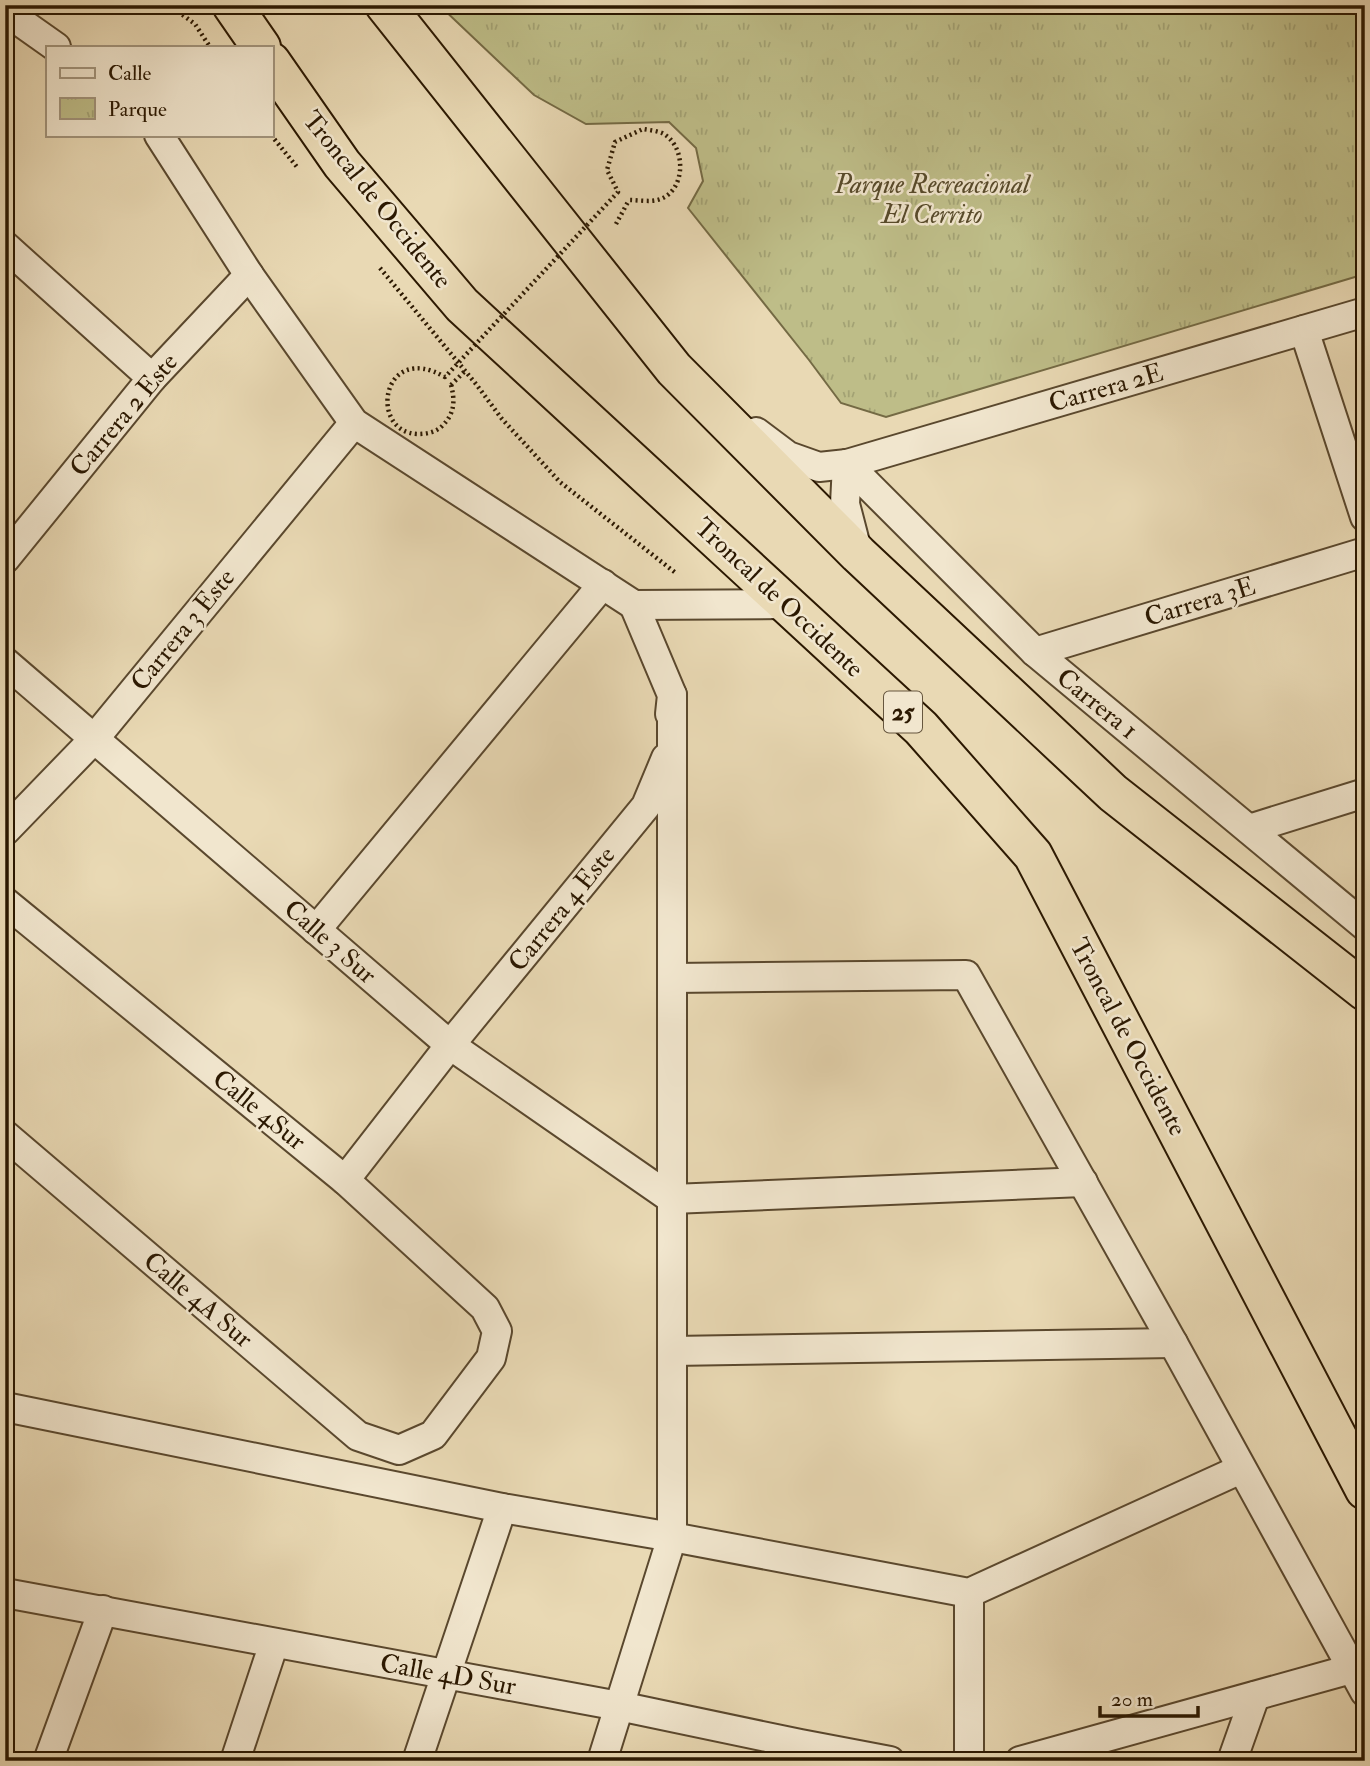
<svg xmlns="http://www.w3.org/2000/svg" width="1370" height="1766" font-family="'IM FELL Double Pica',serif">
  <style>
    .park { fill: url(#park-tufts); stroke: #746a44; stroke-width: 2 }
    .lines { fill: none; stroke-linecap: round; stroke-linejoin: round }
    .street-casing { stroke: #5a482e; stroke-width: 32 }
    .highway-casing { stroke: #2b1801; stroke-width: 42 }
    .path { stroke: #2b1801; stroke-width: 4.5; stroke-dasharray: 2 3.5; stroke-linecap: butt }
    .street { stroke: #f1e6ce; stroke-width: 28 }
    .highway { stroke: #e9d9b4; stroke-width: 38 }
    .path-bridge { stroke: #2b1801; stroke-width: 4.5; stroke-dasharray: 2 3.5; stroke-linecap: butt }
    .labels { text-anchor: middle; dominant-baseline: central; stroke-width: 5; stroke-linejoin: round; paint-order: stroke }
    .shield { fill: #f1e6ce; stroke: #66563e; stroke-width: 2 }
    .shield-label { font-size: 24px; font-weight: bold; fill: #2b1801 }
    .park-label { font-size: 26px; font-style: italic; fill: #574a2a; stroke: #f1e6ce }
    .street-label { font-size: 26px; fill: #2b1801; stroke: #f1e6ce }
  </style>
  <defs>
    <pattern id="park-tufts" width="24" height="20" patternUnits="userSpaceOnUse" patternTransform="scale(1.75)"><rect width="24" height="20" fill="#bebd88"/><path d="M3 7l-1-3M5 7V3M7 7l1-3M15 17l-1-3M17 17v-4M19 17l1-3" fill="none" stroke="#a3a274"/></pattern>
  </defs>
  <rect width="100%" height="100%" fill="#e9d9b4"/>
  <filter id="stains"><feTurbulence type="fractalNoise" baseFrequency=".00286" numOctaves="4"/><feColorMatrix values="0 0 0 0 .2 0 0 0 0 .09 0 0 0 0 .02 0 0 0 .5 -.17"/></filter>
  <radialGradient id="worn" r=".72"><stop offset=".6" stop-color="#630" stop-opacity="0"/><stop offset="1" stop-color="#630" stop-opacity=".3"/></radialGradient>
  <polygon class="park" points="439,5 1365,5 1365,274 886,417 841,403 809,360 688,208 703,181 696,148 669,122 586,124 534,95"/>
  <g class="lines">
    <defs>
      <g id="street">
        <polyline points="5,11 56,47"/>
        <polyline points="159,135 249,275 354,423 634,605 785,604"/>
        <polyline points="5,246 152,378"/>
        <polyline points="1304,330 1365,517"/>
        <polyline points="756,432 788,456 819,467 847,464 1365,312"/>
        <polyline points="847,464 1035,652 1365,926"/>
        <polyline points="847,464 845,504 858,554"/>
        <polyline points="5,559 152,378 249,275"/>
        <polyline points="634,605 672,695 670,714"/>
        <polyline points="1035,652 1365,552"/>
        <polyline points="5,662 450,1045 672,1199 1083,1182"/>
        <polyline points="1249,829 1365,793"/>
        <polyline points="5,831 94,739 354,423"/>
        <polyline points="5,902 345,1180 485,1308 497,1331 491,1358 433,1435 399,1450 358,1436 5,1135"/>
        <polyline points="316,930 603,584"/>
        <polyline points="672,978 966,975 1173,1343 1365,1692"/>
        <polyline points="345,1180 450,1045 646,806 666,758"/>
        <polyline points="673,1351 1173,1343"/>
        <polyline points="5,1407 502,1508 672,1537 969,1593 1241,1469"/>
        <polyline points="5,1593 619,1706 800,1744 890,1761"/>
        <polyline points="48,1761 103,1610"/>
        <polyline points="235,1761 274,1643"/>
        <polyline points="417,1761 502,1508"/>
        <polyline points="602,1761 672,1537 672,695"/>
        <polyline points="969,1761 969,1593"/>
        <polyline points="1020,1761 1351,1669"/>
        <polyline points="1232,1761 1255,1696"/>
      </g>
      <g id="highway">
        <polyline points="232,5 261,47"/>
        <polyline points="385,5 674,369 858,554 1113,793 1365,991"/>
        <polyline points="271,62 342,164 462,305 921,728 1033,855 1365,1490"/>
      </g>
    </defs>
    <use href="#street" class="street-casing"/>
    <use href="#highway" class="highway-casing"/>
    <g class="path">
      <polyline points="169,5 195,24 210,47"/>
      <polyline points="271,135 297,167"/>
      <polyline points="616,224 629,200"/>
      <polyline points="380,268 476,384 502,419 560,482 677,574"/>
      <polyline points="451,385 465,371"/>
    </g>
    <use href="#street" class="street"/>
    <use href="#highway" class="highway"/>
    <path class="path-bridge" d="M 451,385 C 455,400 455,413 443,425 C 437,432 427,434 418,434 C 368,433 381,340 445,377 L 618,192 L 607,170 L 615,142 L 643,129 C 649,130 659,131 664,134 C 688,149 685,194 657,200 C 649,202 638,200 629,200"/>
  </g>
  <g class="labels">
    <rect class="shield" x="884" y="691.5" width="38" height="41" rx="5"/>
    <g class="shield-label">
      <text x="903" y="712">25</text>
    </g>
    <g class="park-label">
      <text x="932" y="185">Parque Recreacional<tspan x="932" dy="30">El Cerrito</tspan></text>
    </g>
    <g class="street-label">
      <text transform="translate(377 200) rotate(51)">Troncal de Occidente</text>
      <text transform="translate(1106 388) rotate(-16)">Carrera 2E</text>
      <text transform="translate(124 415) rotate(-50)">Carrera 2 Este</text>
      <text transform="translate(779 598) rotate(43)">Troncal de Occidente</text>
      <text transform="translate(1200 602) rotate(-17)">Carrera 3E</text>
      <text transform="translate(183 630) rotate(-51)">Carrera 3 Este</text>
      <text transform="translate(1097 704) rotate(39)">Carrera 1</text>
      <text transform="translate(562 909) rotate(-51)">Carrera 4 Este</text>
      <text transform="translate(330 942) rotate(41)">Calle 3 Sur</text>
      <text transform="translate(1128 1037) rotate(62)">Troncal de Occidente</text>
      <text transform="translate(259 1110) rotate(39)">Calle 4Sur</text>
      <text transform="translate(198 1300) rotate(40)">Calle 4A Sur</text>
      <text transform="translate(448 1675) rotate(10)">Calle 4D Sur</text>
    </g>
  </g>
  <rect width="1370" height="1766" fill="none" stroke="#e9d9b4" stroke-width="28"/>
  <rect x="7" y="7" width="1356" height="1752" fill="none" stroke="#2b1801" stroke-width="3.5"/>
  <rect x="14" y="14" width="1342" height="1738" fill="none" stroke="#2b1801" stroke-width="2"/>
  <rect x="46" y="46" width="228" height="91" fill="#f1e6ce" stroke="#a2947c" stroke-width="2"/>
  <rect x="60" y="68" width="35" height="10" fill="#f1e6ce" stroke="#a2947c" stroke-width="2"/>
  <text x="108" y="80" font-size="21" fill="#2b1801">Calle</text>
  <rect x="60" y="98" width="35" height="21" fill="url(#park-tufts)" stroke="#a2947c" stroke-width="2"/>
  <text x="108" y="116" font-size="21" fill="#2b1801">Parque</text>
  <path d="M1100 1706v10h98v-10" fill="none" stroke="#2b1801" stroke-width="3.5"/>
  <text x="1111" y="1706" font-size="21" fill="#2b1801" stroke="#f1e6ce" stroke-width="5" paint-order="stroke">20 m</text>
  <rect width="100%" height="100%" filter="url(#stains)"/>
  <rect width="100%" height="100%" fill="url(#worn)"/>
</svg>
